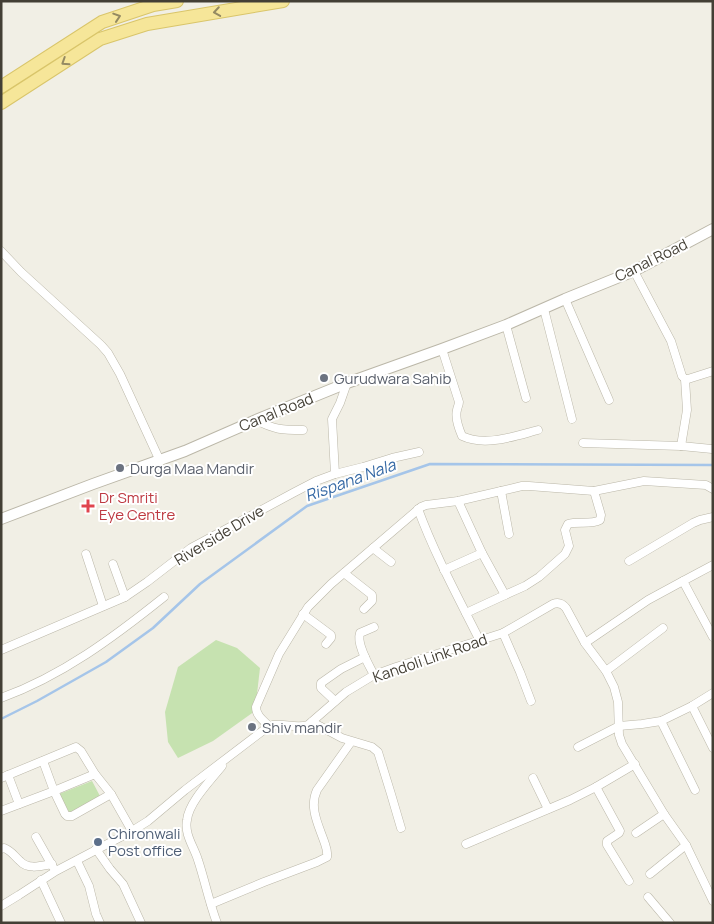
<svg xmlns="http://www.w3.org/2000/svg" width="714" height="924" font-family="Manrope,sans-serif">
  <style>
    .green { fill: #c6e2b0 }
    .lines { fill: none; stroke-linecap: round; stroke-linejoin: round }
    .stream { stroke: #a5c5e9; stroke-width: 2.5 }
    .minor-casing { stroke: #bbb7a8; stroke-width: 9 }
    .tertiary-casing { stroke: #bbb7a8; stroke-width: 12 }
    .primary-casing { stroke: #d9c56a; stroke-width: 14 }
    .minor { stroke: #fff; stroke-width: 8 }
    .tertiary { stroke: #fff; stroke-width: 10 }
    .primary { stroke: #f6e699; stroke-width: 12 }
    .oneway { stroke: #948a62 }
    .worship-dot { fill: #6b7280; stroke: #fff; stroke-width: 2 }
    .health-dot { fill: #e0444e; stroke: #fff; stroke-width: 2 }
    .service-dot { fill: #5c6f8a; stroke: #fff; stroke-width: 2 }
    .labels { text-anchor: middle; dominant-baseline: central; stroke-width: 4; stroke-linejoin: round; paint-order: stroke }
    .street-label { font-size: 15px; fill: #433f35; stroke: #fff }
    .worship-label { font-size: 15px; fill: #5b616d; stroke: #fff; text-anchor: start }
    .health-label { font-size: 15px; fill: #be3a42; stroke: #fff; text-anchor: start }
    .service-label { font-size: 15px; fill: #4e5e75; stroke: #fff; text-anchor: start }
    .water-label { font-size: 16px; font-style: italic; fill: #376aa5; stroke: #fff }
  </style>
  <rect width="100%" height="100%" fill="#f1efe5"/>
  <g class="green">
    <polygon points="216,640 237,648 260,668 255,711 213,741 178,758 168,742 165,712 178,667"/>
    <polygon points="92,781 100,796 70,814 59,794"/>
  </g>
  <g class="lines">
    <polyline class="stream" points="1,719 37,701 106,662 153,628 200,584 307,506 430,464 713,465"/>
    <defs>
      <g id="minor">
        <polyline points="1,251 21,272 101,345 108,353 120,374 160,461"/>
        <polyline points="634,271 671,341 682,376 685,379 688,379 713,371"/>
        <polyline points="565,299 609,400"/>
        <polyline points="544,309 572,419"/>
        <polyline points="506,325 526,398"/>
        <path d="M 442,349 L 459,402 C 459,405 457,408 457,410 C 455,417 459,429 462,436 C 485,447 515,436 538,430"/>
        <path d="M 256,420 C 275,430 282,430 303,430"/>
        <polyline points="583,443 681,446 712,449"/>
        <polyline points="681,446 687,410 685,379"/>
        <polyline points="335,474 332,419 340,403 347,383"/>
        <polyline points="501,491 509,534"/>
        <polyline points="458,501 482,553 505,595 466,613"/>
        <path d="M 418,509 C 435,555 458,597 480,641"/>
        <polyline points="373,548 391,562"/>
        <polyline points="86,554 103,606"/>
        <polyline points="629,561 693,523 700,520 713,517"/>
        <polyline points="113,564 125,597"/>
        <polyline points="713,565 683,581 713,637"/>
        <polyline points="444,570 482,553"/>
        <polyline points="344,573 372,595 372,601 364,609"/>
        <path d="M 505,595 L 525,586 L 539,577 L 565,554 L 569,546 L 565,530 L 568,524 C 578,521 591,525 600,520 L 601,515 L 594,491"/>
        <polyline points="303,614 331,635 331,638 326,644"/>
        <polyline points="503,633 520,672 531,701"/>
        <polyline points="585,643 648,600 683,581"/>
        <polyline points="1,650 125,597 147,582 191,548 293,493 316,481 335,474 363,467 392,458 419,452"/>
        <polyline points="606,671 663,628"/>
        <path d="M 374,675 C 369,665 356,644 360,633 L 374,627"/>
        <path d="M 1,698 C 62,676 114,637 164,597"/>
        <polyline points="335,701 321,688 321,683 341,669 365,657"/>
        <polyline points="692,706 713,748"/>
        <polyline points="661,721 695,790"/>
        <polyline points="312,722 342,738 372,747 378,752 391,794 401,828"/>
        <path d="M 269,726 C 264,721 256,716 256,707 L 279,654 L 308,607 L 331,584 L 421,507 L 426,505 L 458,501 L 522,486 L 529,486 L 594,491 L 644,481 L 706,485 L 713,489"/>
        <polyline points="578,747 619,726 642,724 661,721 692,706 713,693"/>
        <polyline points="43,761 54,791 65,814 67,816 72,816 111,794"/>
        <polyline points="8,775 19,804"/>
        <polyline points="1,778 76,747 81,751 95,774"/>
        <polyline points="533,778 548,809"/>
        <polyline points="596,787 620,831 619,833 607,841 607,845 629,881"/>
        <polyline points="1,811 54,791 95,774 111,794 132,831"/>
        <polyline points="636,833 664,814"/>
        <polyline points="36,837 53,867"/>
        <polyline points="466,844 570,800 596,787 635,764"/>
        <path d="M 1,849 L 4,848 C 12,851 14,856 20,861 C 28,870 41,866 52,864"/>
        <polyline points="96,849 110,869 123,884 141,923"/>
        <polyline points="77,861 89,886 96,914 100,923"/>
        <polyline points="650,874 686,845"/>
        <polyline points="41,880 61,923"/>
        <polyline points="648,897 670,923"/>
        <path d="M 211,904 L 264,882 L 317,862 L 327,857 C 328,851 326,847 324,841 C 318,824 309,807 317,790 L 351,742"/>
        <path d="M 1,906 L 19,895 L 56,871 L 132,831 L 148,821 L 185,790 L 269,726 C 282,722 295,729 308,725 L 346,692 L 374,675 L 396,667 L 503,633 L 553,604 C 558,602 562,603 566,608 L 585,643 L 606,671 L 614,687 L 618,702 L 619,735 L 622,744 L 664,814 L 686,845 L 713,901"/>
        <path d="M 217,923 C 209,902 205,881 198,860 C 194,847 184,834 187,820 C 189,802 211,780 222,766"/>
      </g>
      <polyline id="tertiary" points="1,519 93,484 185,451 256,420 347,383 442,349 506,325 565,299 634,271 713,229"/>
      <g id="primary">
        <polyline points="1,87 102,22 153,5 177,1"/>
        <polyline points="1,103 100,39 147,24 283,1"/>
      </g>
    </defs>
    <use href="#minor" class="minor-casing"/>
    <use href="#tertiary" class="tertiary-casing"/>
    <use href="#primary" class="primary-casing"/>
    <use href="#minor" class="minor"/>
    <use href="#tertiary" class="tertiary"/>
    <use href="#primary" class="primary"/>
  </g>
  <defs><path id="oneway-chevron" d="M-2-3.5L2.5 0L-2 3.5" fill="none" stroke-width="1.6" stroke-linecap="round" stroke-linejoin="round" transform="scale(1.25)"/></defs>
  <g class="oneway">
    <use href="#oneway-chevron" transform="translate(217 12) rotate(171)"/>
    <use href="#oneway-chevron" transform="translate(117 17) rotate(-18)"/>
    <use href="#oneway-chevron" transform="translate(65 62) rotate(147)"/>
  </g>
  <g class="worship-dot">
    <circle cx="324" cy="378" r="5"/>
    <circle cx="120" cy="468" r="5"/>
    <circle cx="252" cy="727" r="5"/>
  </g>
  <path class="health-dot" d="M85.5 498.5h5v5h5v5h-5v5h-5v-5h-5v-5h5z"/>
  <circle class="service-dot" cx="98" cy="842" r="5"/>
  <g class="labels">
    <g class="street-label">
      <text transform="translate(651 260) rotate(-26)">Canal Road</text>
      <text transform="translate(276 412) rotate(-22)">Canal Road</text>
      <text transform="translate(219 535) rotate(-31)">Riverside Drive</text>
      <text transform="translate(430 658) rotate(-19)">Kandoli Link Road</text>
    </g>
    <g class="worship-label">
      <text x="334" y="378">Gurudwara Sahib</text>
      <text x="130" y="468">Durga Maa Mandir</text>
      <text x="262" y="727">Shiv mandir</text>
    </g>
    <g class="health-label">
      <text x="99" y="497">Dr Smriti<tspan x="99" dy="17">Eye Centre</tspan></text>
    </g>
    <g class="service-label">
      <text x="108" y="833">Chironwali<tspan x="108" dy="17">Post office</tspan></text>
    </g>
    <g class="water-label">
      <text transform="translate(350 480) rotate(-20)">Rispana Nala</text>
    </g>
  </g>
  <rect width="714" height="924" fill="none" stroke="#433f35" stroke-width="5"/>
</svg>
